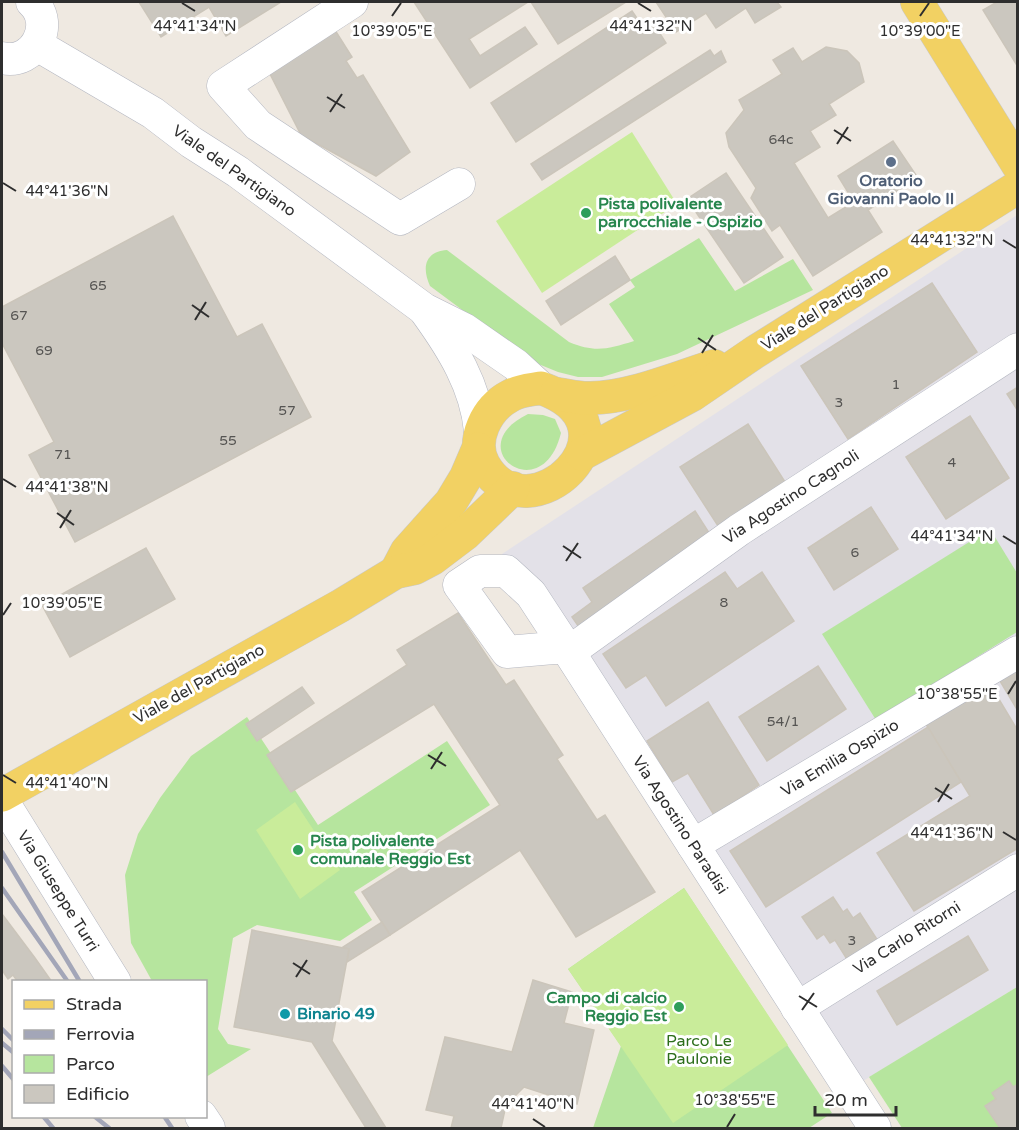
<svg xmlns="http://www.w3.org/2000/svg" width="1019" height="1130" font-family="'Varela Round',sans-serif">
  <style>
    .industrial { fill: #e3e1e8 }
    .green { fill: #b6e59e }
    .pitch { fill: #c9ec9a }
    .building { fill: #cbc7bf; stroke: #cbc5ba; stroke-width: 1.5 }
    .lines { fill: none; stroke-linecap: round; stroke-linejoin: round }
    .minor-casing { stroke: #b4b7c1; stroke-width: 33 }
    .major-casing { stroke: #c9c9c9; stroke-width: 34 }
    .minor { stroke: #fff; stroke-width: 32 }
    .major { stroke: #f2d163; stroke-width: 33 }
    .rail { stroke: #a3a6b8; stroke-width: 4.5 }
    .ticks { fill: none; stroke: #2e2e2e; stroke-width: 2 }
    .service-dot { fill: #5c6f8a; stroke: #fff; stroke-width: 2 }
    .leisure-dot { fill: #2e9e5b; stroke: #fff; stroke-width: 2 }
    .culture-dot { fill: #0f9aa8; stroke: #fff; stroke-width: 2 }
    .labels { text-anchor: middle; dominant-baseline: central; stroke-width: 6; stroke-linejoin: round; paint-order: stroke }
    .number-label { font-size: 14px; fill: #555452 }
    .street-label { font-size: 16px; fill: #2e2e2e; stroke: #fff }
    .service-label { font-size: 16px; font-weight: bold; fill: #4e5e75; stroke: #fff }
    .leisure-label { font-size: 16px; font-weight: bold; fill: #27864d; stroke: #fff; text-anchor: start }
    .culture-label { font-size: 16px; font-weight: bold; fill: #0d838f; stroke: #fff; text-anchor: start }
    .park-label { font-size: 16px; fill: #2c6e1b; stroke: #fff }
    .ticks-label { font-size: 15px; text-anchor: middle; fill: #2e2e2e; stroke: #fff; stroke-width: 6; stroke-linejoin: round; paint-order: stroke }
  </style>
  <rect width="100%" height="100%" fill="#efe9e1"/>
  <polygon class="industrial" points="1017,215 1017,987 850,1089 502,554"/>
  <g class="green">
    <path d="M 699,238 L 735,291 L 793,259 L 813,290 L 677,354 L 602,377 L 578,377 L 558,372 L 531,361 L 430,286 C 422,268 424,252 447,250 L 569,342 C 595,353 608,349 634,341 L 609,304 L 635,287 L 630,280 Z"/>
    <path d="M 528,414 L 543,415 L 555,419 L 561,433 C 542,510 458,448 528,414 Z"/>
    <polygon points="990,529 1017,573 1017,632 876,720 822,634"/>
    <polygon points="247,717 318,825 447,741 490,805 354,892 372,920 340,941 257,925 233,938 218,1029 228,1044 251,1049 206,1077 206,982 152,981 131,943 125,875 138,834 160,798 191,756"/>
    <polygon points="684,888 832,1113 809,1128 593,1128 621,1046 568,969"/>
    <polygon points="1017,987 1017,1128 902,1128 869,1077"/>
  </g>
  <g class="pitch">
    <polygon points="632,132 677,204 542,293 496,221"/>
    <polygon points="295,802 340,870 300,899 256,830"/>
    <polygon points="684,888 788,1045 673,1123 568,969"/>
  </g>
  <g class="building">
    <polygon points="139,2 195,2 197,4 201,2 281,2 226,36 209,7 161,37"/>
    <polygon points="414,2 528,2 469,39 480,56 525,27 537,44 470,88"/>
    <polygon points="531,2 626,2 558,44"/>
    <polygon points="656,2 777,2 781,7 755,23 746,8 716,28 706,13 676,32"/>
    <polygon points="997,2 1018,2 1018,67 983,10"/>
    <polygon points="632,11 643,27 652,21 666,43 516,142 491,103"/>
    <polygon points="333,27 352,57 346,61 357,78 363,75 410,152 376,176 301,135 267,68"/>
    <polygon points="826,47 847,51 859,63 864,82 829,104 836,115 810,131 820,147 794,163 828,218 854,202 838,176 893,141 918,178 868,210 882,232 813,276 780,225 772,231 751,198 756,188 729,147 726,133 744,110 739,100 782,74 773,60 793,48 802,62"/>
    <polygon points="710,50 714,56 721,51 726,62 542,180 531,164"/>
    <polygon points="726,173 783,257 744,283 687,199"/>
    <polygon points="173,216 237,337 262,324 311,417 75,542 29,455 54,442 2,343 2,307"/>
    <polygon points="615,256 630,280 561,325 546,301"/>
    <polygon points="932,283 977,352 848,439 801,366"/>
    <polygon points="1018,387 1018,411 1007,394"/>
    <polygon points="970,416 1009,478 946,519 906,457"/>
    <polygon points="748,424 787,485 720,529 680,467"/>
    <polygon points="871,507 898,549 834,590 808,548"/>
    <polygon points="695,511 713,539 583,633 572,617 592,602 583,588"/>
    <polygon points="146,548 175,599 70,657 42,605"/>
    <polygon points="725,572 737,589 762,572 794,621 666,706 646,675 626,688 603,654"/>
    <polygon points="458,613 506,685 514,680 563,755 557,759 597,820 605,815 655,892 576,937 520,850 390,935 362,892 500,805 434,704 291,792 267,755 407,665 397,650"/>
    <polygon points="1018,663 1018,711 997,676"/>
    <polygon points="818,666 846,709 767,761 739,717"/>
    <polygon points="988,681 1018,731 1018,848 914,911 877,853 970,796 924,721"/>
    <polygon points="302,687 314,703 257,741 246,724"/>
    <polygon points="708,702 759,785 714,815 688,773 672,782 647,741"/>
    <polygon points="928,727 961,782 766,907 730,851"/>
    <polygon points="833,897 843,912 847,909 853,918 860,913 880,944 850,964 835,940 830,943 824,934 817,939 802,917"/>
    <polygon points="2,914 35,958 52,982 18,982 13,975 8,979 2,970"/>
    <polygon points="382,922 390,935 347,962 349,949 343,947"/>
    <polygon points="252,930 349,949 332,1041 386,1128 366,1128 312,1042 234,1027"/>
    <polygon points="968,936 988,970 897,1025 877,991"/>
    <polygon points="533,980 572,992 564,1023 594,1030 577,1104 524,1087 506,1105 501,1128 451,1128 454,1116 426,1110 445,1037 512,1052"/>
    <polygon points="1009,1081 1013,1087 1018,1084 1018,1128 1000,1128 985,1106 996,1099 992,1093"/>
  </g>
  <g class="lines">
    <defs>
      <g id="minor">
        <polyline points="352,2 223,86 258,125 400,219 459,184"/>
        <polyline points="37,45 153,113 191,142 238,172 424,309 464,329 516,365 541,388"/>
        <path d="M 2,58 C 34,66 56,24 32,2"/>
        <path d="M 426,312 C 452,348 476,386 480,431"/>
        <polyline points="565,647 507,652 459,585 480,571 506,571 531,594 569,652 804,1018 875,1128"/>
        <polyline points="569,652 739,530 1018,349"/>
        <polyline points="2,800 115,982"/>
        <polyline points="693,845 1018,652"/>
        <polyline points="797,1008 1018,870"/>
        <polyline points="201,1116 209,1128"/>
      </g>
      <g id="major">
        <polyline points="917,2 1018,165"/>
        <path d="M 541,388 C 650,427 528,542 484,465 C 470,440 487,408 510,396 C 520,390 531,390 541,388 Z"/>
        <path d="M 556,394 C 566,395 577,398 588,398 C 626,399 677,378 714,366"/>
        <polyline points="582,454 692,395 755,352 1018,187"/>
        <polyline points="396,572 407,551 451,502 466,477 478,449"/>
        <polyline points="2,795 340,606 396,572 415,568 432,559 465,534 513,488"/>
      </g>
    </defs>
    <use href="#minor" class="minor-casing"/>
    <use href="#major" class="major-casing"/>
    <use href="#minor" class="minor"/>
    <use href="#major" class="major"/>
    <g class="rail">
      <polyline points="2,852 80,982"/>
      <polyline points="2,888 68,982"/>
      <polyline points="2,1029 14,1041"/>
      <polyline points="2,1043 14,1053"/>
      <polyline points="2,1066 14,1080"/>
      <polyline points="43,1116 53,1128"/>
      <polyline points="94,1116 109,1128"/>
      <polyline points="164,1116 172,1128"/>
    </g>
  </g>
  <path class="ticks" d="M 182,3 L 195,11M 638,3 L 651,11M 392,16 L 401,3M 920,16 L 929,3M 327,97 L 345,108M 330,112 L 342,94M 834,130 L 851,141M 837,144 L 848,127M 3,183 L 16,191M 1003,240 L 1016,248M 192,305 L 209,317M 195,320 L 206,302M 698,338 L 716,350M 702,353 L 713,335M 3,479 L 16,487M 57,513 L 74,525M 60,528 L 71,510M 1003,536 L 1016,544M 563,546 L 581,558M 566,561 L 578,543M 3,615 L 11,603M 1008,694 L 1016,681M 428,755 L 446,766M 431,769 L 442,752M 3,775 L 16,783M 935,788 L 952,799M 938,802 L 949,784M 1003,832 L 1016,840M 293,963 L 310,974M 296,977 L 307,960M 799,996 L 817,1007M 802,1010 L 814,993M 533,1119 L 545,1127M 727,1127 L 735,1114"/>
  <circle class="service-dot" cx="891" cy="162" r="6"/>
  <g class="leisure-dot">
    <circle cx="586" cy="213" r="6"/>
    <circle cx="298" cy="850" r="6"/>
    <circle cx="679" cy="1007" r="6"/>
  </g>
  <circle class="culture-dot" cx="285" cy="1014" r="6"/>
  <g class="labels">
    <g class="number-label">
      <text x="781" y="139">64c</text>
      <text x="98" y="285">65</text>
      <text x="19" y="315">67</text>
      <text x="44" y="350">69</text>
      <text x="896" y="384">1</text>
      <text x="839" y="402">3</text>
      <text x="287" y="410">57</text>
      <text x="228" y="440">55</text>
      <text x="63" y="454">71</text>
      <text x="952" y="462">4</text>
      <text x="855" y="552">6</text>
      <text x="724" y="602">8</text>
      <text x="783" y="721">54/1</text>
      <text x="852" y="940">3</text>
    </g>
    <g class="street-label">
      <text transform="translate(234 171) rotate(35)">Viale del Partigiano</text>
      <text transform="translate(825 308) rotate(-32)">Viale del Partigiano</text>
      <text transform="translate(791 497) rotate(-33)">Via Agostino Cagnoli</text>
      <text transform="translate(199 684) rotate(-29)">Viale del Partigiano</text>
      <text transform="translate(840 758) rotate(-31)">Via Emilia Ospizio</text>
      <text transform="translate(680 825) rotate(57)">Via Agostino Paradisi</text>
      <text transform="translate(58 891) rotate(58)">Via Giuseppe Turri</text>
      <text transform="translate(907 938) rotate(-32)">Via Carlo Ritorni</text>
    </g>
    <g class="service-label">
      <text x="891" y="181">Oratorio<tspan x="891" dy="18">Giovanni Paolo II</tspan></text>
    </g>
    <g class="leisure-label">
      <text x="598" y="204">Pista polivalente<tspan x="598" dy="18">parrocchiale - Ospizio</tspan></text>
      <text x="310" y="841">Pista polivalente<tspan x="310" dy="18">comunale Reggio Est</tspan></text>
      <text x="667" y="998" text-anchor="end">Campo di calcio<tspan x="667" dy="18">Reggio Est</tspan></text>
    </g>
    <g class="culture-label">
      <text x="297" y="1014">Binario 49</text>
    </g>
    <g class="park-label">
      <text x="699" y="1041">Parco Le<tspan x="699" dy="18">Paulonie</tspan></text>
    </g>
  </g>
  <g class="ticks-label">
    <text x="651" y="31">44°41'32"N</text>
    <text x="195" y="31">44°41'34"N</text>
    <text x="392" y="36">10°39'05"E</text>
    <text x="920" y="36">10°39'00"E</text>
    <text x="67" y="196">44°41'36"N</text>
    <text x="952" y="245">44°41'32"N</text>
    <text x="67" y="492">44°41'38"N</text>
    <text x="952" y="541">44°41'34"N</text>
    <text x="62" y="608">10°39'05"E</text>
    <text x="957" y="699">10°38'55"E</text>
    <text x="67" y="788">44°41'40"N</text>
    <text x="952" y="838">44°41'36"N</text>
    <text x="735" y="1105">10°38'55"E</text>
    <text x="533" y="1109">44°41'40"N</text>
  </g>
  <rect width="1019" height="1130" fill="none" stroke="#2e2e2e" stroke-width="6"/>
  <rect x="12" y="980" width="195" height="138" fill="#ffffff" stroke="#ababab" stroke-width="1.5"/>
  <rect x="24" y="1000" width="30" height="9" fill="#f2d163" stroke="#ababab" stroke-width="1.5"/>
  <text x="66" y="1010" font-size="18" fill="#2e2e2e">Strada</text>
  <rect x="24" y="1030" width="30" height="9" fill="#a3a6b8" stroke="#ababab" stroke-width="1.5"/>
  <text x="66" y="1040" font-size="18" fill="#2e2e2e">Ferrovia</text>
  <rect x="24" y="1055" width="30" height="18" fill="#b6e59e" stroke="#ababab" stroke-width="1.5"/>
  <text x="66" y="1070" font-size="18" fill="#2e2e2e">Parco</text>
  <rect x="24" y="1085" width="30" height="18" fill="#cbc7bf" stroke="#ababab" stroke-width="1.5"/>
  <text x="66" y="1100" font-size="18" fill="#2e2e2e">Edificio</text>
  <path d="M815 1106v9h81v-9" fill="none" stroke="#2e2e2e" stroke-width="3"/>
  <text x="824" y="1106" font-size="18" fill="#2e2e2e" stroke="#ffffff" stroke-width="4.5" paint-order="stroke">20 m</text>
</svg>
